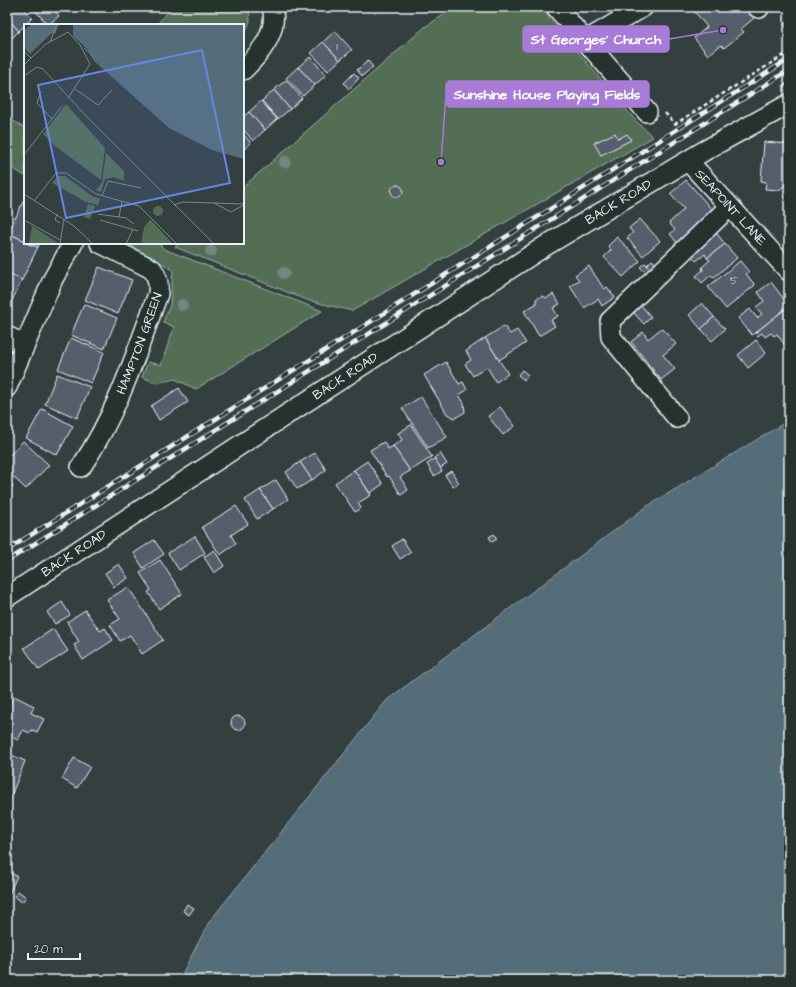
<svg xmlns="http://www.w3.org/2000/svg" width="796" height="987" font-family="'Architects Daughter',sans-serif">
  <style>
    .green { fill: #526e55; stroke: #9db0a6 }
    .water { fill: #546d78; stroke: #8fa2ab }
    .building { fill: #545f6c; stroke: #e8f1f8 }
    .lines { fill: none; stroke-linecap: round; stroke-linejoin: round }
    .minor-casing { stroke: #e8f1f8; stroke-width: 22 }
    .path { stroke: #e8f1f8; stroke-width: 2.5; stroke-dasharray: 4 3; stroke-linecap: butt }
    .minor { stroke: #26332d; stroke-width: 19 }
    .rail-casing { stroke: #e8f1f8; stroke-width: 4.5 }
    .rail { stroke: #26332d; stroke-width: 3; stroke-dasharray: 9; stroke-linecap: butt }
    .tree { fill: #768581 }
    .labels { text-anchor: middle; dominant-baseline: central; stroke-width: 3.5; stroke-linejoin: round; paint-order: stroke }
    .number-label { font-size: 11px; fill: #c3ccd5 }
    .street-label { font-size: 13px; fill: #e8f1f8; stroke: #26332d }
    .inset-road { fill: none; stroke: #7c878a; stroke-width: 1 }
    .view { fill: #6487e3; fill-opacity: 0.15; stroke: #6487e3; stroke-width: 2 }
    .inset-edge { fill: none; stroke: #e8f1f8; stroke-width: 2 }
    .leader { fill: none; stroke: #a77bd6; stroke-width: 1.5 }
    .callout-dot { fill: #a77bd6; stroke: #26332d; stroke-width: 1.5 }
    .callout { fill: #a77bd6; stroke: #a77bd6; stroke-width: 1.5 }
    .callout-label { font-size: 14px; text-anchor: middle; font-weight: bold; fill: #fff }
  </style>
  <rect width="100%" height="100%" fill="#344040"/>
  <filter id="ink" filterUnits="userSpaceOnUse"><feTurbulence type="fractalNoise" baseFrequency=".025" numOctaves="2"/><feDisplacementMap in="SourceGraphic" scale="8" xChannelSelector="R" yChannelSelector="G"/><feConvolveMatrix kernelMatrix="1 2 1 2 8 2 1 2 1" color-interpolation-filters="sRGB"/></filter>
  <g filter="url(#ink)">
    <g class="green">
      <polygon points="173,7 249,7 250,21 243,38 243,25 156,25"/>
      <polygon points="456,7 540,7 635,120 653,137 352,311 307,300 175,247 180,243 243,243 243,187 425,27"/>
      <polygon points="7,117 25,128 25,176 7,165"/>
      <polygon points="123,243 158,243 164,249 322,311 196,389 175,379 156,383 142,377 148,362 161,365 174,327 163,322 170,305 173,270 152,257"/>
    </g>
    <polygon class="water" points="789,420 789,980 179,980 209,922 387,700 646,507"/>
    <g class="building">
      <polygon points="7,7 22,7 32,18 19,31 7,18"/>
      <polygon points="32,7 52,7 59,16 48,25"/>
      <polygon points="64,7 76,7 69,13"/>
      <polygon points="691,7 745,7 754,18 741,29 744,32 724,48 721,45 708,55 694,38 707,27"/>
      <polygon points="7,18 19,31 7,43"/>
      <polygon points="789,21 789,31 784,24"/>
      <polygon points="335,31 352,50 340,60 323,42"/>
      <polygon points="323,42 340,60 328,71 311,53"/>
      <polygon points="310,57 326,75 315,85 298,67"/>
      <polygon points="368,61 373,67 362,76 357,70"/>
      <polygon points="298,67 315,85 303,96 286,78"/>
      <polygon points="354,73 359,78 349,89 344,83"/>
      <polygon points="286,80 302,98 290,109 274,90"/>
      <polygon points="274,90 290,109 278,119 262,101"/>
      <polygon points="261,101 277,119 265,130 249,112"/>
      <polygon points="249,112 265,130 253,141 243,129 243,117"/>
      <polygon points="615,133 618,139 627,134 631,140 601,155 594,143"/>
      <polygon points="243,134 251,143 243,150"/>
      <polygon points="764,142 789,144 787,184 779,190 765,189 766,182 761,181"/>
      <polygon points="686,180 715,213 679,245 670,234 675,230 669,223 684,209 670,194"/>
      <circle cx="397" cy="191" r="6"/>
      <polygon points="789,190 789,201 783,196"/>
      <polygon points="24,200 25,201 25,241 8,233"/>
      <polygon points="640,219 660,241 643,256 627,238 633,233 629,228"/>
      <polygon points="714,230 725,244 707,258 705,254 696,261 688,252"/>
      <polygon points="8,233 25,241 25,243 38,247 22,280 7,273"/>
      <polygon points="617,237 640,261 623,277 604,257 611,250 608,246"/>
      <polygon points="29,243 40,243 38,247"/>
      <polygon points="725,244 737,258 713,278 711,275 702,283 696,276 703,270 702,267 710,260 707,258"/>
      <polygon points="652,260 656,264 650,269 647,265"/>
      <polygon points="740,261 749,272 746,274 755,285 726,309 708,287"/>
      <polygon points="645,263 650,269 646,273 640,267"/>
      <polygon points="589,266 604,289 607,287 615,297 602,306 598,299 584,308 570,286 579,280 575,275"/>
      <polygon points="99,267 132,280 118,314 85,300"/>
      <polygon points="7,273 22,280 7,311"/>
      <polygon points="771,282 789,306 752,335 738,318 750,309 757,318 762,314 756,307 764,301 758,292"/>
      <polygon points="553,294 560,304 553,308 558,316 551,320 555,326 539,336 524,311 536,304 536,299 542,296 547,298"/>
      <polygon points="702,303 714,317 701,329 689,315"/>
      <polygon points="84,304 117,318 104,349 71,335"/>
      <polygon points="641,305 651,317 644,324 633,312"/>
      <polygon points="789,306 789,347 787,348 777,334 774,336 771,333 765,337 762,333 758,336 755,333"/>
      <polygon points="714,317 725,329 712,341 701,329"/>
      <polygon points="504,326 510,334 517,330 526,343 499,360 485,338"/>
      <polygon points="662,328 676,344 663,355 675,369 661,380 631,342 643,332 648,339"/>
      <polygon points="71,338 104,352 91,383 58,369"/>
      <polygon points="485,338 508,374 496,382 487,367 473,376 465,364 471,360 466,351"/>
      <polygon points="756,340 766,353 748,368 738,355"/>
      <polygon points="446,362 459,384 463,382 467,390 459,395 464,403 465,412 455,418 447,414 424,375"/>
      <polygon points="522,370 528,375 524,380 518,375"/>
      <polygon points="57,374 90,387 77,418 45,404"/>
      <polygon points="179,388 188,402 159,420 151,406"/>
      <polygon points="421,397 447,437 428,448 402,408"/>
      <polygon points="500,407 515,426 503,435 488,416"/>
      <polygon points="42,409 73,426 57,455 26,438"/>
      <polygon points="411,425 432,457 410,471 393,446 402,440 398,433"/>
      <polygon points="23,441 49,465 26,489 7,471 7,458"/>
      <polygon points="384,442 388,449 393,446 410,471 400,477 408,490 401,495 389,476 387,477 370,450"/>
      <polygon points="315,453 326,470 312,480 300,462"/>
      <polygon points="440,453 447,464 440,468 434,458"/>
      <polygon points="435,459 442,471 434,476 427,464"/>
      <polygon points="367,461 383,484 370,493 354,470"/>
      <polygon points="300,462 312,480 297,489 286,472"/>
      <polygon points="354,470 371,495 358,503 361,508 355,512 335,483"/>
      <polygon points="451,471 459,483 453,487 445,475"/>
      <polygon points="7,479 13,486 7,491"/>
      <polygon points="276,480 288,499 273,509 260,490"/>
      <polygon points="260,490 273,509 257,519 245,500"/>
      <polygon points="236,506 248,524 231,535 236,544 220,555 202,527"/>
      <polygon points="494,534 497,539 492,542 489,537"/>
      <polygon points="195,536 205,553 179,570 168,553"/>
      <polygon points="402,539 411,552 400,559 392,546"/>
      <polygon points="154,540 164,554 143,568 134,553"/>
      <polygon points="214,550 224,566 214,573 204,557"/>
      <polygon points="160,560 182,594 159,609 148,592 151,590 140,573"/>
      <polygon points="119,564 128,578 114,587 105,573"/>
      <polygon points="128,587 163,640 142,654 130,635 120,641 110,625 120,619 107,600"/>
      <polygon points="62,602 70,615 55,624 47,612"/>
      <polygon points="85,610 100,631 105,628 113,640 83,660 74,645 79,642 67,622"/>
      <polygon points="53,629 68,651 39,670 24,648"/>
      <polygon points="14,696 34,706 31,713 44,719 37,732 32,730 30,733 23,730 18,740 7,735 7,712"/>
      <circle cx="238" cy="723" r="7"/>
      <polygon points="7,753 25,761 7,806"/>
      <polygon points="74,758 90,767 77,788 62,779"/>
      <polygon points="7,872 17,876 9,894 7,893"/>
      <polygon points="18,891 26,897 22,902 14,896"/>
      <polygon points="187,904 194,908 189,915 183,911"/>
    </g>
    <g class="lines">
      <defs>
        <g id="minor">
          <polyline points="556,7 647,112"/>
          <polyline points="757,7 759,8"/>
          <polyline points="585,41 643,7"/>
          <path d="M 243,70 C 259,55 279,31 272,7"/>
          <path id="s1" d="M 688,161 L 789,271"/>
          <polyline points="7,336 25,345"/>
          <polyline points="7,387 53,279 73,243"/>
          <polyline points="677,418 611,337 610,321 729,207"/>
          <path id="s2" d="M 81,467 C 117,414 136,354 158,294 C 159,284 158,277 152,269 L 100,243"/>
          <path id="s3" d="M 7,597 L 545,246 L 704,151 L 789,104"/>
        </g>
      </defs>
      <use href="#minor" class="minor-casing"/>
      <g class="path">
        <polyline points="783,86 789,83"/>
        <polyline points="665,113 675,124 789,52"/>
      </g>
      <use href="#minor" class="minor"/>
      <defs>
        <g id="rail">
          <polyline points="7,550 789,59"/>
          <polyline points="7,561 789,70"/>
        </g>
      </defs>
      <use href="#rail" class="rail-casing"/>
      <use href="#rail" class="rail"/>
    </g>
    <g class="tree">
      <circle cx="285" cy="162" r="6"/>
      <circle cx="211" cy="251" r="6"/>
      <circle cx="284" cy="273" r="6"/>
      <circle cx="182" cy="305" r="6"/>
    </g>
  </g>
  <g class="labels">
    <g class="number-label">
      <text x="337" y="46">1</text>
      <text x="734" y="280">5</text>
    </g>
    <g class="street-label">
      <text stroke="none"><textPath href="#s3" startOffset="728">BACK ROAD</textPath></text>
      <text stroke="none"><textPath href="#s1" startOffset="63">SEAPOINT LANE</textPath></text>
      <text stroke="none"><textPath href="#s2" startOffset="137">HAMPTON GREEN</textPath></text>
      <text stroke="none"><textPath href="#s3" startOffset="404">BACK ROAD</textPath></text>
      <text stroke="none"><textPath href="#s3" startOffset="80">BACK ROAD</textPath></text>
    </g>
  </g>
  <g transform="translate(24 24)">
    <rect width="220" height="220" fill="#344040"/>
    <path d="M 42,80 L 81,124 L 77,156 L 31,122 L 19,110 ZM 82,129 L 100,147 L 100,157 L 90,153 L 81,155 L 77,168 L 72,166 L 78,158 ZM 34,152 L 41,152 L 68,172 L 76,175 L 74,181 L 62,178 L 28,159 ZM 64,180 L 71,182 L 66,195 L 60,193 ZM129 187a5 5 0 1 1 10 0a5 5 0 1 1-10 0ZM 126,196 L 128,197 L 149,220 L 117,220 L 120,203 ZM 8,202 L 33,218 L 33,220 L 5,220 Z" fill="#526e55"/>
    <path d="M 8,0 L 35,0 L 31,10 L 28,9 L 6,30 L 0,24 L 0,6 ZM 49,0 L 220,0 L 220,135 L 188,126 L 145,104 L 70,37 L 63,25 L 49,12 Z" fill="#546d78"/>
    <path class="inset-road" d="M 26,18 L 33,0M 60,24 L 70,33M 0,27 L 7,34 L 0,41M 7,34 L 22,20 L 44,8 L 56,21 L 66,40 L 44,74M 0,52 L 13,43 L 19,45 L 64,94 L 190,220M 51,65 L 74,81 L 88,66M 17,67 L 13,79 L 28,95M 0,131 L 38,82M 0,170 L 50,202 L 69,220M 78,172 L 84,157 L 117,164M 11,176 L 32,149 L 42,149 L 72,170 L 115,182 L 153,220M 190,179 L 207,188 L 220,181M 150,181 L 159,178 L 220,180M 33,190 L 31,196 L 36,199M 74,190 L 102,194 L 110,200M 95,193 L 98,177M 0,196 L 36,216M 76,196 L 114,207M 36,220 L 40,195M 102,220 L 109,205"/>
    <path class="view" d="M 178,26 L 206,159 L 42,194 L 14,61 Z"/>
    <rect width="220" height="220" class="inset-edge"/>
  </g>
  <path class="leader" d="M723 30L669 39M441 162L446 94"/>
  <g class="callout-dot">
    <circle cx="723" cy="30" r="4"/>
    <circle cx="441" cy="162" r="4"/>
  </g>
  <g class="callout">
    <rect x="523" y="26" width="146" height="26" rx="4"/>
    <rect x="446" y="81" width="203" height="26" rx="4"/>
  </g>
  <g class="callout-label">
    <text x="596" y="44">St Georges' Church</text>
    <text x="547" y="99">Sunshine House Playing Fields</text>
  </g>
  <rect width="796" height="987" fill="none" stroke="#26332d" stroke-width="24"/>
  <rect x="12" y="12" width="772" height="963" fill="none" stroke="#e8f1f8" stroke-width="1.5" filter="url(#ink)"/>
  <path d="M28 953v6h52v-6" fill="none" stroke="#e8f1f8" stroke-width="2"/>
  <text x="34" y="953" font-size="12" fill="#e8f1f8" stroke="#26332d" stroke-width="3" paint-order="stroke">20 m</text>
</svg>
